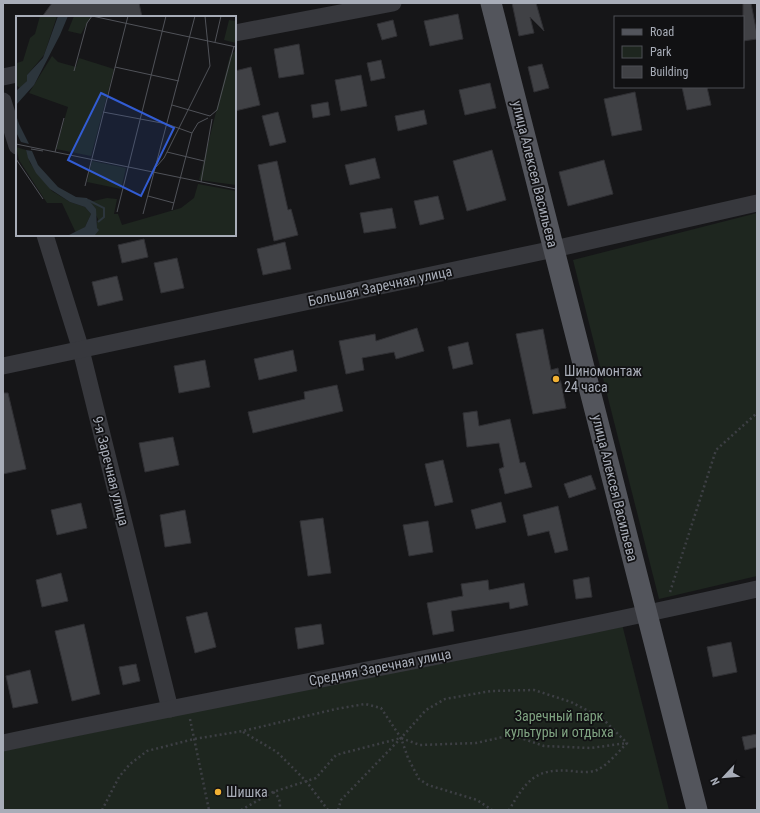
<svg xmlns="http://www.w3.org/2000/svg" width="760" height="813" font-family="'Roboto Condensed',sans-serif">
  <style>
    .green { fill: #1e261f }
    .building { fill: #404145; stroke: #303034 }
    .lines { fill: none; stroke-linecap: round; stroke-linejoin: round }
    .path { stroke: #3d3f44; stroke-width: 2.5; stroke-dasharray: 2 3; stroke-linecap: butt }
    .minor { stroke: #37383d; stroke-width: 17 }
    .major { stroke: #53555c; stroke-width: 21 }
    .poi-dot { fill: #f2b134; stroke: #111113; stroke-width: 1.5 }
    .labels { text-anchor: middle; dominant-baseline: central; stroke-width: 3.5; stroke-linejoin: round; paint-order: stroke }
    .street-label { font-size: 14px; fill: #a8adb8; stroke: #111113 }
    .poi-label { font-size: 14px; fill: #a8adb8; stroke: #111113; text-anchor: start }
    .park-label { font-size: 14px; fill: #7fa381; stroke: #111113 }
    .inset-river { fill: none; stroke: #2c353c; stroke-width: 2 }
    .inset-road { fill: none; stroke: #505258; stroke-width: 1 }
    .view { fill: #325cd3; fill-opacity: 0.15; stroke: #325cd3; stroke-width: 2 }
    .inset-edge { fill: none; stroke: #a8adb8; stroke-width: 2 }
  </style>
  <rect width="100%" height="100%" fill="#161618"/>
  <g class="green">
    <polygon points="757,213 757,576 659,599 573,260"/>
    <polygon points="622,624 669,810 3,810 3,751"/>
  </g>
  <g class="building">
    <polygon points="52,3 139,3 142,17 42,17"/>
    <polygon points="512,3 536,3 544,31 530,17 534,33 519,36"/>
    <polygon points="743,3 751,3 757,34 757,39 743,41"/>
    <polygon points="458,14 463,39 430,46 424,21"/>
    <polygon points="393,20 397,36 382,40 377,24"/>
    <polygon points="299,44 304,74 279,78 274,49"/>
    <polygon points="381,60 385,78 371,81 367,63"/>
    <polygon points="542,64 549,88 534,92 528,67"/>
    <polygon points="251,67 260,105 235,111 235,71"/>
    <polygon points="361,75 367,106 341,111 335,80"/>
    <polygon points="490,83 496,108 465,115 459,90"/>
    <polygon points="682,87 707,87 711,105 687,110"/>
    <polygon points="635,92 642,130 612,136 604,99"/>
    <polygon points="328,102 330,115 313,118 311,105"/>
    <polygon points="424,110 427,124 398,131 395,116"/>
    <polygon points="278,112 286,142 270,146 262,116"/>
    <polygon points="492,150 506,200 467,211 453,161"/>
    <polygon points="375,158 380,178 350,185 345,165"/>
    <polygon points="604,160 613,194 568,206 559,172"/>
    <polygon points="277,161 288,210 291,209 298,235 274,241 258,165"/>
    <polygon points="438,196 444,219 420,225 414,201"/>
    <polygon points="392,208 396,228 364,233 360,213"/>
    <polygon points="144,239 148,257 122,263 118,245"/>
    <polygon points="285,242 291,269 263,275 257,249"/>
    <polygon points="177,258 184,288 161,293 154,263"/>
    <polygon points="117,276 123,300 98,306 92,282"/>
    <polygon points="417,328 424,351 396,359 394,352 362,358 364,370 346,374 339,341 375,334 376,341"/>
    <polygon points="543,329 551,370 558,368 566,408 533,414 516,334"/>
    <polygon points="468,342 473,364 453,369 448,347"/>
    <polygon points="293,350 297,371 259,380 254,359"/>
    <polygon points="205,360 210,387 179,393 174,366"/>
    <polygon points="337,385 343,411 253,433 248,412 305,399 304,392"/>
    <polygon points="3,393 8,393 26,469 3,474"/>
    <polygon points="477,411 479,426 510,419 520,463 525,462 532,487 505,494 499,469 504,467 499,443 467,447 463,413"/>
    <polygon points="173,437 179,465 145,472 139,443"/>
    <polygon points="443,460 453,502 435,506 425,464"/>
    <polygon points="591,475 596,489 569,498 564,484"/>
    <polygon points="501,502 506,522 476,529 471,510"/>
    <polygon points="81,503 87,528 57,535 51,510"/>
    <polygon points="558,506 568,550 555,553 549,531 528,536 523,515"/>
    <polygon points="185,510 191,543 165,547 160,515"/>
    <polygon points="323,518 331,573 308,576 300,521"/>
    <polygon points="428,521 433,552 409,556 403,525"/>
    <polygon points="61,573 68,601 42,607 36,580"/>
    <polygon points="589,577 592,597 576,599 573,580"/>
    <polygon points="488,580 489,590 524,583 528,605 510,609 509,602 451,611 454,631 433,635 427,603 463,596 461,584"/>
    <polygon points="207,612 216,647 195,653 186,617"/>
    <polygon points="84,624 100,694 72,701 55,631"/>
    <polygon points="321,624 324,644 298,649 295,628"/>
    <polygon points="731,642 737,672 713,677 707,647"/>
    <polygon points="136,664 140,681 123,685 119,667"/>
    <polygon points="30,670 38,703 13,708 6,676"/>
    <polygon points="757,734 757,747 745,750 742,737"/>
  </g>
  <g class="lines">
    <g class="path">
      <polyline points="670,592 716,450 757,413"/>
      <polyline points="190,719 209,810"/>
      <polyline points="243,732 277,752 306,781 328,810"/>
      <path d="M 273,792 C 280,797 280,801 280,810"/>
      <polyline points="102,810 119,777 130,764 147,751 194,739 243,731 336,709 365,704 381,708 401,738 408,758 419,779 428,785 477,800 492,810"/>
      <polyline points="241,810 273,792 316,778 336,755 401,738 420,745 476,743 512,735 544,746 591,748 627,743"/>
      <path d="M 338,810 L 341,800 L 401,738 L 426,710 L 445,699 L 491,691 L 534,690 L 571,702 L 602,718 L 627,743 C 618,752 608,765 597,770 C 590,773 580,772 572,771 C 535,768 527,780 509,810"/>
    </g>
    <g class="minor">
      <polyline points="235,33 393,3"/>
      <polyline points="3,77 17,74"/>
      <polyline points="3,101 17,146"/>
      <polyline points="45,235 81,350 170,709"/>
      <polyline points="3,366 554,249 757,203"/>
      <path d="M 3,743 C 254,690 507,646 757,589"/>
    </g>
    <polyline class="major" points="491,3 697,810"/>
  </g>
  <g class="poi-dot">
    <circle cx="556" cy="379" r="4"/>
    <circle cx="218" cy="792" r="4"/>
  </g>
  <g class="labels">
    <g class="street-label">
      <text transform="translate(535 174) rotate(76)">улица Алексея Васильева</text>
      <text transform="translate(380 286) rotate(-12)">Большая Заречная улица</text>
      <text transform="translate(111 471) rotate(76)">9-я Заречная улица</text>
      <text transform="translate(615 488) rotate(76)">улица Алексея Васильева</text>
      <text transform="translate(380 667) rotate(-11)">Средняя Заречная улица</text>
    </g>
    <g class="poi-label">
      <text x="564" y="371">Шиномонтаж<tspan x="564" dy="16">24 часа</tspan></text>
      <text x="226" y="792">Шишка</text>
    </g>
    <g class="park-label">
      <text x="559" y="716">Заречный парк<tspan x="559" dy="16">культуры и отдыха</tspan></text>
    </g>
  </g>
  <g transform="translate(16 16)">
    <rect width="220" height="220" fill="#161618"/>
    <path d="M 24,0 L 41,0 L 28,39 L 11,59 L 11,65 L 4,72 L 0,69 L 1,47 L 7,45 L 14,22 L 19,18 ZM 58,0 L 75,0 L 65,18 L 52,15 ZM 213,4 L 220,5 L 220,27 L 208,24 ZM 220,34 L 220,169 L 183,164 L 214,40 ZM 36,40 L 42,46 L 60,51 L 63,42 L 98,53 L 75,140 L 40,133 L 52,91 L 13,77 ZM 0,131 L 10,134 L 14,147 L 36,175 L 54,186 L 69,191 L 75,198 L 69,211 L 60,217 L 46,187 L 31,187 L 3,144 ZM 76,145 L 110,152 L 105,173 L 71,166 ZM 182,168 L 220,175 L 220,220 L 77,220 L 82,203 L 73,186 L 91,182 L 101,183 L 98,198 L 102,198 L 106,209 L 165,192 L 178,182 Z" fill="#1e261f"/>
    <path d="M 42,0 L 52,0 L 44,19 L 18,69 L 0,89 L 0,96 L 0,75 L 11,65 L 11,59 L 27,42 ZM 0,99 L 3,108 L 13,128 L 5,126 L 0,116 ZM 10,134 L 16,135 L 22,149 L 42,171 L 60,181 L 71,182 L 80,193 L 81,212 L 83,214 L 79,219 L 51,220 L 69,211 L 75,198 L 69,191 L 54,186 L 34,173 L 20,157 L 12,142 Z" fill="#2c353c"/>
    <path class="inset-river" d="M 72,184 L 88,192 L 88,201 L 82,206"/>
    <path class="inset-road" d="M 76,0 L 220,31M 199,26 L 205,0M 99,51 L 163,65M 58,55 L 71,7 L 76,0M 156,89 L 194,100 L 201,94 L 218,30M 87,96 L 151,108 L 176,117M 0,128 L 220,173M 15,133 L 27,135M 39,136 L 48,102M 151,136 L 188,145M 0,143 L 27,183M 140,151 L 148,142 L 194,50 L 189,0M 185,166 L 196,103M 69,170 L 112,0M 132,180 L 158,187M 156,194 L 176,117 L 182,107 L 192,102M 101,196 L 150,0M 127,198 L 179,0"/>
    <path class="view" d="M 85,77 L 158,112 L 125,180 L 52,144 Z"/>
    <rect width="220" height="220" class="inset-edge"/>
  </g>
  <rect width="760" height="813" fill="none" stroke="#a8adb8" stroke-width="8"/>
  <rect x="614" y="16" width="130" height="72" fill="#111113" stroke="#4d4f55"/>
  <rect x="622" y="29" width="20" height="6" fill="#53555c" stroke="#4d4f55"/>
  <text x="650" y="36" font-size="12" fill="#a8adb8">Road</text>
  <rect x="622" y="46" width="20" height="12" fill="#1e261f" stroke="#4d4f55"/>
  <text x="650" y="56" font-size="12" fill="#a8adb8">Park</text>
  <rect x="622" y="66" width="20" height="12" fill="#404145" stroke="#4d4f55"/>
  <text x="650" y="76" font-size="12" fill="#a8adb8">Building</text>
  <g transform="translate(724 777) rotate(244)" stroke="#111113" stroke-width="3" paint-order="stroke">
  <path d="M0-3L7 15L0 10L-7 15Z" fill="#a8adb8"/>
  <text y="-6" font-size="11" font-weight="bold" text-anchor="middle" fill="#a8adb8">N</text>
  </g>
</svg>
